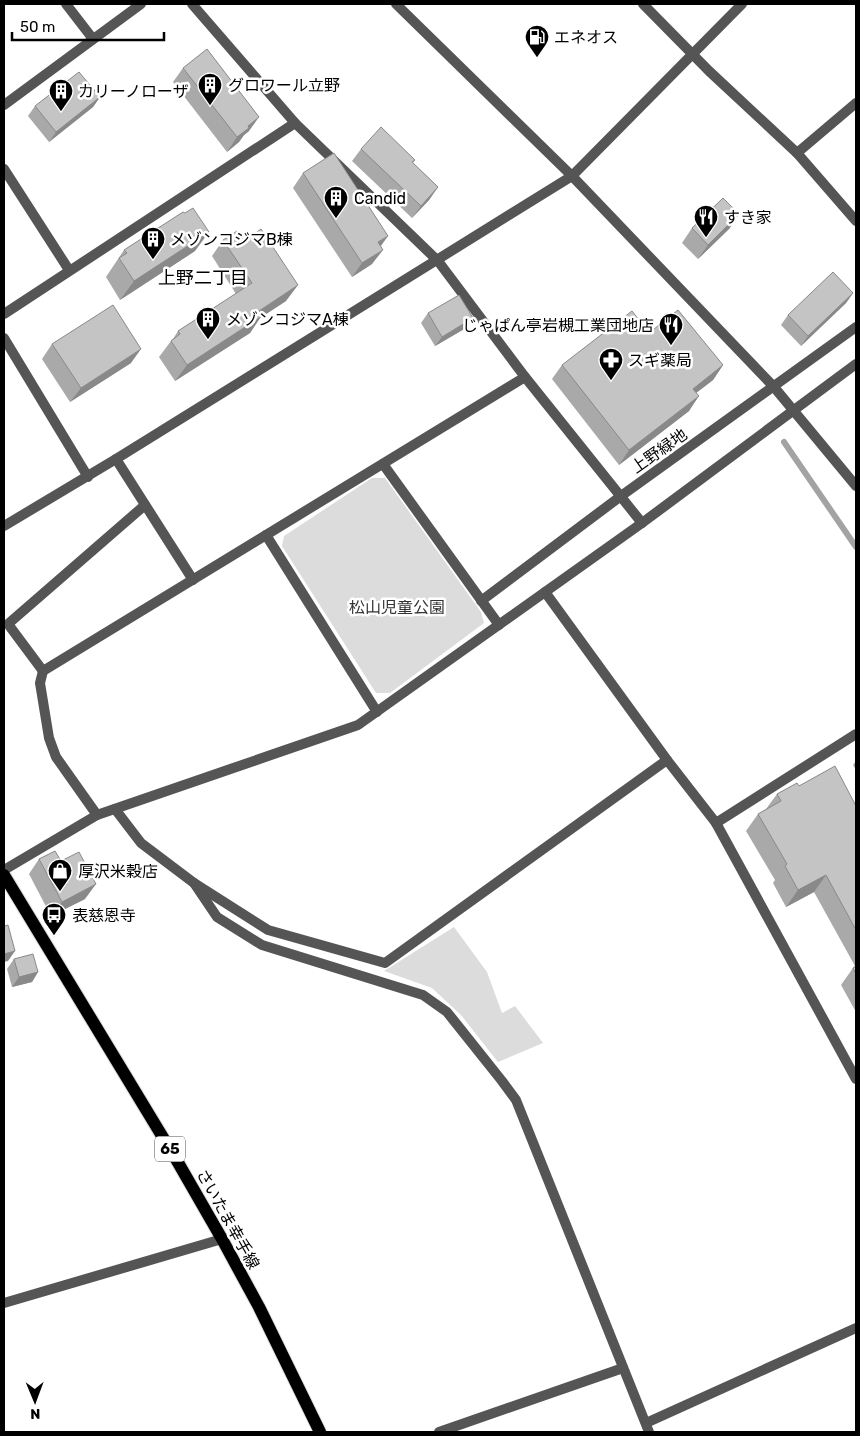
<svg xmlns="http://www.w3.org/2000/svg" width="860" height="1436" font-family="Rubik,'Noto Sans JP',sans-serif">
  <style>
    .green { fill: #dcdcdc }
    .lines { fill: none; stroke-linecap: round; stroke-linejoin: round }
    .stream { stroke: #a3a3a3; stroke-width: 6 }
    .primary-casing { stroke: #dbdbdb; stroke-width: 14 }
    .pedestrian { stroke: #555; stroke-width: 10 }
    .minor { stroke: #555; stroke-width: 10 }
    .tertiary { stroke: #555; stroke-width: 10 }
    .primary { stroke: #000; stroke-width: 12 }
    .wall { fill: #a9a9a9 }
    .shaded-wall { fill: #898989 }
    .building { fill: #c4c4c4; stroke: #898989 }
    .labels { text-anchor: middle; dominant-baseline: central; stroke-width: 5; stroke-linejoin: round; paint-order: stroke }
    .shield { fill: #fff; stroke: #4c4c4c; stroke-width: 1 }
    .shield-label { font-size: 15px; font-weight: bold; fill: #000 }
    .poi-label { font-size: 16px; fill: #000; stroke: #fff; text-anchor: start }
    .street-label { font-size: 16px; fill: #000; stroke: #fff }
    .park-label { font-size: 16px; fill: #333; stroke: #fff }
    .neighbourhood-label { font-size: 18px; fill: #000; stroke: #fff }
  </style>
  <rect width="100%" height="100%" fill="#fff"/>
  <g class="green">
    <polygon points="372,478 385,478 481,612 484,623 390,693 376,693 282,546 284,536"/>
    <polygon points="454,927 487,972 502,1013 515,1006 543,1043 498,1062 461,1015 432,988 384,971"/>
  </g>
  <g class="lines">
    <polyline class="stream" points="784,442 856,547"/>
    <defs>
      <polyline id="primary" points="4,875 176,1159 222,1239 259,1307 320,1432"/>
    </defs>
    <use href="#primary" class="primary-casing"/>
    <polyline class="pedestrian" points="481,601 621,496 856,327"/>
    <g class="minor">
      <polyline points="66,4 93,39"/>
      <polyline points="192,4 295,123 438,261 525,377 642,523"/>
      <polyline points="643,4 709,71 797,153 856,221"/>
      <polyline points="4,105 141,4"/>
      <polyline points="797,153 856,103"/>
      <polyline points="4,169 69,270"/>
      <polyline points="4,314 295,123"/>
      <polyline points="4,338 88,477"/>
      <polyline points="116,459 193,580"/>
      <polyline points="383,464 499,625"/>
      <polyline points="266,535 377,712"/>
      <polyline points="545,592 667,760 716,823 856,1079"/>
      <polyline points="43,671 8,624 145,505"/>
      <polyline points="115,809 141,843 194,883 268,930 385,963 667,760"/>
      <polyline points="97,815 56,757 49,738 40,683 43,671 525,377"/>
      <polyline points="716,823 856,734"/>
      <polyline points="4,870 97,815 358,725 642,523 856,364"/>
      <polyline points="194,883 217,917 262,945 423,995 447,1012 502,1081 516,1100 649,1432"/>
      <polyline points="4,1303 222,1239"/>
      <polyline points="646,1423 856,1328"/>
      <polyline points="439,1432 623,1368"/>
    </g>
    <g class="tertiary">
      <polyline points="396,4 572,176 774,387 856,486"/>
      <polyline points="4,526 116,459 572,176 742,4"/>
    </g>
    <use href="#primary" class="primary"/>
  </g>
  <g class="wall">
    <polygon points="183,68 249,131 244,135 239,142 227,152 173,82"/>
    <polygon points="100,97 93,107 49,142 28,116 35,106"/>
    <polygon points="361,149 415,160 413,163 438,187 429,200 412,218 352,161"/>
    <polygon points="303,173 381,247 372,264 352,277 293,188"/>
    <polygon points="739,214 729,229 698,259 682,243 692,228"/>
    <polygon points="223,240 286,301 260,318 250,333 175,381 159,357 171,341 173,339 178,331 236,294 212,256"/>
    <polygon points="124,250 195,251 120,300 106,277"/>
    <polygon points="853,293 846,303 801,346 781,325 788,315"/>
    <polygon points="428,313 473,318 466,328 435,346 421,323"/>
    <polygon points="649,333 723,365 713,380 696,393 689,411 619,465 552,379 562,365"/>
    <polygon points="52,344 131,363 70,402 42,359"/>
    <polygon points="856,761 856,770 853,765"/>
    <polygon points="799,786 856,806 856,1012 841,985 853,968 855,966 814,892 786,907 773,883 775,880 746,831 758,814 766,809 777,794"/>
    <polygon points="39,859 61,861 85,899 51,916 29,874"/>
    <polygon points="14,959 38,972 32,982 12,987 7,969"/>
  </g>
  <g class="shaded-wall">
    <polygon points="100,97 93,107 49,142 56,132"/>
    <polygon points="259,117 249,131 244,135 239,142 227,152 237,137 248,126"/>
    <polygon points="438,187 429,200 412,218 421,206"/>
    <polygon points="739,214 729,229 698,259 708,245"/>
    <polygon points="209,232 195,251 120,300 134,281"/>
    <polygon points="388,236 378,250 378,242"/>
    <polygon points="383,250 372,264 352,277 362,263"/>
    <polygon points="298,285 286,301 260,318 250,333 175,381 187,365 259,311"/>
    <polygon points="853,293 846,303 801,346 808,336"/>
    <polygon points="473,318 466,328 435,346 442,337"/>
    <polygon points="141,349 131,363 70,402 81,388"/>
    <polygon points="723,365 713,380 683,403 693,389"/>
    <polygon points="699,396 689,411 619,465 629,450"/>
    <polygon points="826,875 814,892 786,907 798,890"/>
    <polygon points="96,884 85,899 51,916 62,902"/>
    <polygon points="15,951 8,961 4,962 4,954"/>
    <polygon points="38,972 32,982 12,987 19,977"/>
  </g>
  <g class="building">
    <polygon points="207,49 259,117 248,126 249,128 237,137 183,68"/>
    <polygon points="79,72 100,97 56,132 35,106"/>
    <polygon points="381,127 415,160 412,162 438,187 421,206 361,149"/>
    <polygon points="334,153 388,236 378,242 383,250 362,263 303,173"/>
    <polygon points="723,198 739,214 708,245 692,228"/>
    <polygon points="193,208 209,232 134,281 119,258 127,253 124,250 183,212 185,213"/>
    <polygon points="261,229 298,285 259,311 262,316 187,365 171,341 180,334 178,331 252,283 223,240 237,231 244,241"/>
    <polygon points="833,272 853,293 808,336 788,315"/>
    <polygon points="459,295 473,318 442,337 428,313"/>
    <polygon points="113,305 141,349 81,388 52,344"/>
    <polygon points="678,310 723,365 693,389 699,396 629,450 562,365 632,311 649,333"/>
    <polygon points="835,766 856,806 856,930 826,875 798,890 785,866 787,864 758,814 781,801 777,794 797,783 799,786"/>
    <polygon points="55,851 61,861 79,852 96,884 62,902 39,859"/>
    <polygon points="8,925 15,951 4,954 4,926"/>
    <polygon points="33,954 38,972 19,977 14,959"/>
    <polygon points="856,966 856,974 853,968"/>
  </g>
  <defs>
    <symbol id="fuel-pin" viewBox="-11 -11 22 30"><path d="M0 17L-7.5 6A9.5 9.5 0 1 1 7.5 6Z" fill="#000" stroke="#fff"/><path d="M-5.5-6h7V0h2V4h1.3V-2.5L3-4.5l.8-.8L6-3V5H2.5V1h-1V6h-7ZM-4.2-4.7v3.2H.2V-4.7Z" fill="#fff"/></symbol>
    <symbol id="building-pin" viewBox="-11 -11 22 30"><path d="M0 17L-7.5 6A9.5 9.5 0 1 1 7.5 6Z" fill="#000" stroke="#fff"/><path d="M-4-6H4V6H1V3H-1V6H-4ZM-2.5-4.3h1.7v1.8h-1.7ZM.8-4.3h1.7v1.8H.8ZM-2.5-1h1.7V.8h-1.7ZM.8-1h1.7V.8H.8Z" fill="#fff"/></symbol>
    <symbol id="restaurant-pin" viewBox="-11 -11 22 30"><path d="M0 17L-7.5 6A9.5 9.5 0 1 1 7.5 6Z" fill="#000" stroke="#fff"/><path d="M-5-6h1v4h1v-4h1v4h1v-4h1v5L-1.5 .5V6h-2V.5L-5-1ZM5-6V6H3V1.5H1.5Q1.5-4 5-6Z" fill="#fff"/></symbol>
    <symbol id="pharmacy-pin" viewBox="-11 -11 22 30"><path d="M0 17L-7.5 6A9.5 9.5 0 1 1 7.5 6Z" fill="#000" stroke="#fff"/><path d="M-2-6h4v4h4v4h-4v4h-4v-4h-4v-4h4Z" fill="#fff"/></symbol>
    <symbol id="shop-pin" viewBox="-11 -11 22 30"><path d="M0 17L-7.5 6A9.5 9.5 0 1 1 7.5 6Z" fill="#000" stroke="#fff"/><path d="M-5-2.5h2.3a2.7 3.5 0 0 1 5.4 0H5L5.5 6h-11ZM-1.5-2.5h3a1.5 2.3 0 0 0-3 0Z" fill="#fff"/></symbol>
    <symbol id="bus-pin" viewBox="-11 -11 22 30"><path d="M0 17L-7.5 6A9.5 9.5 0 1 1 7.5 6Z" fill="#000" stroke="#fff"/><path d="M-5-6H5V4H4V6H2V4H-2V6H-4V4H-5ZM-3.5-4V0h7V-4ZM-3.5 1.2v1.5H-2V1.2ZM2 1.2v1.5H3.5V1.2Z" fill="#fff"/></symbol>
  </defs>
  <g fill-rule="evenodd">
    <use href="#fuel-pin" x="523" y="23" width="28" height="38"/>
    <use href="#building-pin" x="196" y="71" width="28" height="38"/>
    <use href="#building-pin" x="47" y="77" width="28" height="38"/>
    <use href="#building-pin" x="322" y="184" width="28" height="38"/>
    <use href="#restaurant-pin" x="692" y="203" width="28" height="38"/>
    <use href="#building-pin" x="139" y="225" width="28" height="38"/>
    <use href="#building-pin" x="194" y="305" width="28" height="38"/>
    <use href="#restaurant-pin" x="657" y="311" width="28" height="38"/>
    <use href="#pharmacy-pin" x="597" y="346" width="28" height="38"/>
    <use href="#shop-pin" x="46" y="857" width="28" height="38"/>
    <use href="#bus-pin" x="40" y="901" width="28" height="38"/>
  </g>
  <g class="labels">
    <rect class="shield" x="155" y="1136.5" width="30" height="25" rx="4"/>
    <g class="shield-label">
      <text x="170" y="1149">65</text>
    </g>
    <g class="poi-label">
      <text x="554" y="37">エネオス</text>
      <text x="228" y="85">グロワール立野</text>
      <text x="78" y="91">カリーノローザ</text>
      <text x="354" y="198">Candid</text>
      <text x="724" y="217">すき家</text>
      <text x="170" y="239">メゾンコジマB棟</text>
      <text x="226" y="319">メゾンコジマA棟</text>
      <text x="654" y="325" text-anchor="end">じゃぱん亭岩槻工業団地店</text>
      <text x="628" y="360">スギ薬局</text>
      <text x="78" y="871">厚沢米穀店</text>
      <text x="72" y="915">表慈恩寺</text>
    </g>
    <g class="street-label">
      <text transform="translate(659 451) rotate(-35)">上野緑地</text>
      <text transform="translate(228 1219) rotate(61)">さいたま幸手線</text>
    </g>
    <g class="park-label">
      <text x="397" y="607">松山児童公園</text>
    </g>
    <g class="neighbourhood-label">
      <text x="203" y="278">上野二丁目</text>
    </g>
  </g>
  <rect width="860" height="1436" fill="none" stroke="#000000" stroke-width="10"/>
  <g transform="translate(35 1401) rotate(179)" stroke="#ffffff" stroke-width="4" paint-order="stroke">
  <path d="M0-4L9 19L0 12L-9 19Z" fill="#000000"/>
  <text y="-8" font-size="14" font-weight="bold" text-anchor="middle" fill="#000000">N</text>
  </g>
  <path d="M12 32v8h152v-8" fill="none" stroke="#000000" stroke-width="2.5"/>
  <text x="20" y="32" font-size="15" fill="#000000" stroke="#ffffff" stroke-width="4" paint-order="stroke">50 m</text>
</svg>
